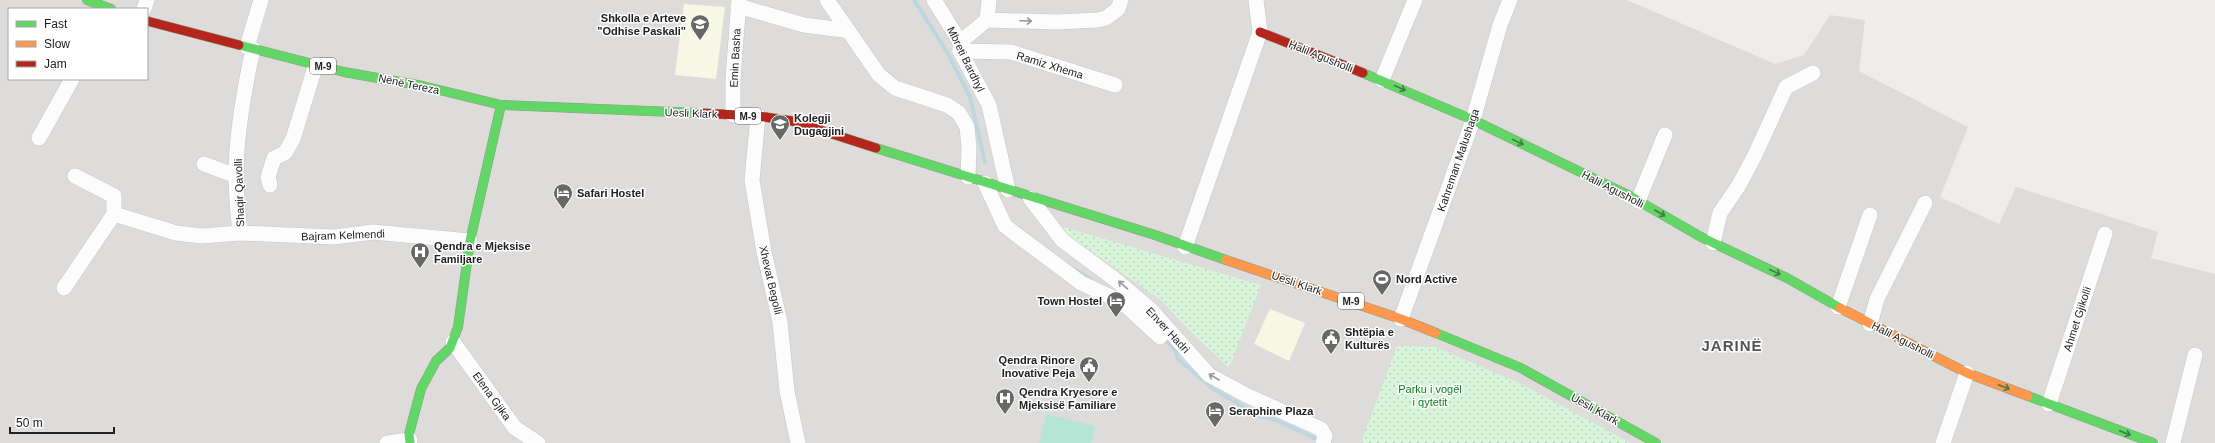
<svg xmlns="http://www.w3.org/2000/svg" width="2215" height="443" font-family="Helvetica,sans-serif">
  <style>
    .residential { fill: #dedcda; fill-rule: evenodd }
    .education { fill: #f7f7e5 }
    .religious { fill: #dddcda }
    .park { fill: url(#park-dots) }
    .pitch { fill: #b5e5d5 }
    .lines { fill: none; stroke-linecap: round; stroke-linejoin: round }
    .stream { stroke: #bdd7e1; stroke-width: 4 }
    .street-casing { stroke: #c7c6c5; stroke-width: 16 }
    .fast-casing { stroke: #959980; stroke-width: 10 }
    .slow-casing { stroke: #959980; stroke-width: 10 }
    .jam-casing { stroke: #959980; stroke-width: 10 }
    .street { stroke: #fdfcfc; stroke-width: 15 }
    .fast { stroke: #63d668; stroke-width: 9 }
    .slow { stroke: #ff974d; stroke-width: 9 }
    .jam { stroke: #b3261e; stroke-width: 9 }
    .oneway { stroke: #9a9999 }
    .oneway2 { stroke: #427b44 }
    .labels { text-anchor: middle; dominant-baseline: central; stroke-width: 3; stroke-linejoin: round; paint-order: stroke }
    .shield { fill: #fff; stroke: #636363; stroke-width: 1 }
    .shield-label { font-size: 10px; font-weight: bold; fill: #202020 }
    .poi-label { font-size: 11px; font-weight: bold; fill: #202020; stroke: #fff; text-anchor: start }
    .street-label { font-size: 11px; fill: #202020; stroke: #fff }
    .park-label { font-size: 11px; fill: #0c811f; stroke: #fff }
    .district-label { font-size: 15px; font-weight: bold; letter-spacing: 1px; fill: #535353; stroke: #fff }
  </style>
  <defs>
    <pattern id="park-dots" width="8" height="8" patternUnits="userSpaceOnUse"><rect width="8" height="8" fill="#d8f4da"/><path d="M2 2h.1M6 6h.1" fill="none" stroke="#b9d1bb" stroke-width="1.8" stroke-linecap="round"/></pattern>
  </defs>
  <rect width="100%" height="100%" fill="#efede9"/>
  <path class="residential" d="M 0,0 L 1627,0 L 1775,64 L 1804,55 L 1830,15 L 1865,20 L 1859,71 L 1968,127 L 1940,197 L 1999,224 L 2016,187 L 2158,232 L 2151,258 L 2215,274 L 2215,443 L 0,443 ZM 9,9 L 147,9 L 147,79 L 9,79 Z"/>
  <g class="education">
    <polygon points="684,4 725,7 716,79 675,75"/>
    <polygon points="1270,309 1305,323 1289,361 1254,344"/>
  </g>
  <g class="religious">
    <polygon points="1702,250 1735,262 1713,322 1680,310"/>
    <polygon points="1321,310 1397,340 1377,392 1357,384 1373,343 1317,321"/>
    <polygon points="1021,415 1029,415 1023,443 1012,443"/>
  </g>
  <g class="park">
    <polygon points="1064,227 1261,285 1229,368 1185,326 1162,301 1074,240 1065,231"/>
    <polygon points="1397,346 1436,347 1523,385 1631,443 1361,443"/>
  </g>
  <polygon class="pitch" points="1046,414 1095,426 1091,443 1039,443"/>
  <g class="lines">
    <g class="stream">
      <polyline points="914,0 947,52 970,97 985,162"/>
      <polyline points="1072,268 1092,280"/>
      <polyline points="1164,337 1175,350 1178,359 1213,389 1260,416 1276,420 1320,441"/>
    </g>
    <defs>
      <g id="street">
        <polyline points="827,0 879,75 895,88 947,105 959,113 967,127 969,147 968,177"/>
        <polyline points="934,0 960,42 960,51 989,105 1008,190"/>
        <polyline points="738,6 804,25 843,30"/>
        <polyline points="144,9 147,0"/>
        <polyline points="987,20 989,0"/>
        <polyline points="960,42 987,20 1057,22 1098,20 1106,18 1118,9 1121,0"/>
        <polyline points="247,47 261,0"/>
        <polyline points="960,51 1011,52 1115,85"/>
        <polyline points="1382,80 1415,0"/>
        <polyline points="733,115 733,79 739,0"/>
        <polyline points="758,116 752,180 764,252 780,322 787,391 798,443"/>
        <polyline points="39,138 72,79"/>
        <polyline points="204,164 236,176"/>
        <polyline points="985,183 1005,226 1081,283 1122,302 1160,337"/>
        <polyline points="270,185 268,177 274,158 285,153 293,139 316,64"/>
        <polyline points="1030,198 1062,240 1117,281 1151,310 1209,375 1248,396 1321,429 1325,436 1323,443"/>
        <polyline points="1638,201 1665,135"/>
        <path d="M 114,214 L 176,233 L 202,236 L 240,233 C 238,214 236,195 236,176 C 236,133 244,90 253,49"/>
        <polyline points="240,233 334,237 373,232 470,241"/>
        <polyline points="1713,243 1720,213 1739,185 1754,157 1786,87 1813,73"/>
        <polyline points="1185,247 1260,32 1256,0"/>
        <polyline points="64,288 114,214 114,196 75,176"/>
        <polyline points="1838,307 1870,215"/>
        <polyline points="1401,319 1473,120 1500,25 1510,0"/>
        <polyline points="1870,324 1877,299 1925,203"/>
        <polyline points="453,342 515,428 538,443"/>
        <polyline points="2049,404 2105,234"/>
        <polyline points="387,443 410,440"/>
        <polyline points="1943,443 1967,373"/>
        <polyline points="2173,443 2195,355"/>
      </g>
      <g id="fast">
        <polyline points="87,0 111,9"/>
        <polyline points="239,45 344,72 423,86 501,105 698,113"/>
        <polyline points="1363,73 1473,120 1630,196 1701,237 1787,278 1840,308"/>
        <polyline points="876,148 1155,235 1226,260"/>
        <polyline points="1436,333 1521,368 1656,443"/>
        <polyline points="2028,396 2153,443"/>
        <polyline points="410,443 409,434 421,389 436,361 450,348 458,327 470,241 501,105"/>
      </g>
      <g id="slow">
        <polyline points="1226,260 1401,319 1436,333"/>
        <polyline points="1840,308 1967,373 2028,396"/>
      </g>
      <g id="jam">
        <polyline points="147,21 239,45"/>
        <polyline points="1260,32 1363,73"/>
        <polyline points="698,113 758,116 792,121 876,148"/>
      </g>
    </defs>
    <use href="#street" class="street-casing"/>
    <use href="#fast" class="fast-casing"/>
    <use href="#slow" class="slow-casing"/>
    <use href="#jam" class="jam-casing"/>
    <use href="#street" class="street"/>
    <use href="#fast" class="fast"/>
    <use href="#slow" class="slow"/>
    <use href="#jam" class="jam"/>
  </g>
  <defs><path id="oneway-shaft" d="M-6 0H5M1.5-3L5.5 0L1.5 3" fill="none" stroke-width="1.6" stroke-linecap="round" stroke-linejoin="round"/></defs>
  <g class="oneway">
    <use href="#oneway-shaft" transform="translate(1026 21) rotate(2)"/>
    <use href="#oneway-shaft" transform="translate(1123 285) rotate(-139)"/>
    <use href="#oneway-shaft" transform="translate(1214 377) rotate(-150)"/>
  </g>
  <g class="oneway2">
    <use href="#oneway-shaft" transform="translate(1400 88) rotate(24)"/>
    <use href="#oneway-shaft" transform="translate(1518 142) rotate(26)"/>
    <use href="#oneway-shaft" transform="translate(1660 213) rotate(30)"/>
    <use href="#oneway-shaft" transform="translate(1775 272) rotate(25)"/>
    <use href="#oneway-shaft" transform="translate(2004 387) rotate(21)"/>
    <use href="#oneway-shaft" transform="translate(2125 433) rotate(21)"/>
  </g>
  <defs>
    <symbol id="school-pin" viewBox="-11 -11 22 30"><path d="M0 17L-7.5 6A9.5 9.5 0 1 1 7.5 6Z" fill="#686866" stroke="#fff"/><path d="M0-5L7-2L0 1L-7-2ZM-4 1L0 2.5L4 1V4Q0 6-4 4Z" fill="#fff"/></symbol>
    <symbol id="university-pin" viewBox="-11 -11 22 30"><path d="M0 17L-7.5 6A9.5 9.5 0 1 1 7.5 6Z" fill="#686866" stroke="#fff"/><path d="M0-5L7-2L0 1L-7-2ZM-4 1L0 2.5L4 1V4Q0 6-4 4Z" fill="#fff"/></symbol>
    <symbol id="hotel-pin" viewBox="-11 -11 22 30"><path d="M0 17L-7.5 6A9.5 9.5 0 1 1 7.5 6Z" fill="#686866" stroke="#fff"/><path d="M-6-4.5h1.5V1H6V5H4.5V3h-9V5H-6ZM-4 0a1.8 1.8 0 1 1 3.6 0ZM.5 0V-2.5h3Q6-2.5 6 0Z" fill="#fff"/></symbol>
    <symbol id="hospital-pin" viewBox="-11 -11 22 30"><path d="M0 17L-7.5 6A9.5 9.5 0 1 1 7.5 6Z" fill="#686866" stroke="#fff"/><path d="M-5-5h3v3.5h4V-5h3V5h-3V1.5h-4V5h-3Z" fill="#fff"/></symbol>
    <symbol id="stadium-pin" viewBox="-11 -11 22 30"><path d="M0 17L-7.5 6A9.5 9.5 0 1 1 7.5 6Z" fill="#686866" stroke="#fff"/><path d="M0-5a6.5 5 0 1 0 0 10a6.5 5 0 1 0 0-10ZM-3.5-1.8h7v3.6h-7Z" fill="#fff"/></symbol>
    <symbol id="civic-pin" viewBox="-11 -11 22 30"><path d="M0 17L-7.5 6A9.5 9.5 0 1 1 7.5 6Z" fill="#686866" stroke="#fff"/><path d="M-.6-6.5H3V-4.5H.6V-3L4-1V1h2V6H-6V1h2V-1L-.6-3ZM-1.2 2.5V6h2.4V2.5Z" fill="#fff"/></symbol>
  </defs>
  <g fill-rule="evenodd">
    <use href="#school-pin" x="689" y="13" width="22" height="30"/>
    <use href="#university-pin" x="769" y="113" width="22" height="30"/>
    <use href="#hotel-pin" x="552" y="182" width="22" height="30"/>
    <use href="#hospital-pin" x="409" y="241" width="22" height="30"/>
    <use href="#stadium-pin" x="1371" y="268" width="22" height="30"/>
    <use href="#hotel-pin" x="1105" y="290" width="22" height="30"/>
    <use href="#civic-pin" x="1320" y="327" width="22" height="30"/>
    <use href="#civic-pin" x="1078" y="355" width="22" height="30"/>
    <use href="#hospital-pin" x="994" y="387" width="22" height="30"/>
    <use href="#hotel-pin" x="1204" y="400" width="22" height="30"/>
  </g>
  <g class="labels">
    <g class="shield">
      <rect x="310" y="58" width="26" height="16" rx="3"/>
      <rect x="735" y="108" width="26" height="16" rx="3"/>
      <rect x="1338" y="293" width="26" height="16" rx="3"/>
    </g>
    <g class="shield-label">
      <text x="323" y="66">M-9</text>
      <text x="748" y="116">M-9</text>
      <text x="1351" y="301">M-9</text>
    </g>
    <g class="poi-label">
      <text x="686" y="18" text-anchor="end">Shkolla e Arteve<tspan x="686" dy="13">"Odhise Paskali"</tspan></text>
      <text x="794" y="118">Kolegji<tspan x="794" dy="13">Dugagjini</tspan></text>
      <text x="577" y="193">Safari Hostel</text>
      <text x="434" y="246">Qendra e Mjeksise<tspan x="434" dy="13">Familjare</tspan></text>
      <text x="1396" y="279">Nord Active</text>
      <text x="1102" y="301" text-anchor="end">Town Hostel</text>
      <text x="1345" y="332">Shtëpia e<tspan x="1345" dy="13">Kulturës</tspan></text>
      <text x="1075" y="360" text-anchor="end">Qendra Rinore<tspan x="1075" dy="13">Inovative Peja</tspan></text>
      <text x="1019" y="392">Qendra Kryesore e<tspan x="1019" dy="13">Mjeksisë Familiare</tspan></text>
      <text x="1229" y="411">Seraphine Plaza</text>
    </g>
    <g class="street-label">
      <text transform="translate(1321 56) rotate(22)">Halil Agusholli</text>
      <text transform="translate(735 58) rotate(-87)">Emin Basha</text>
      <text transform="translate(966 59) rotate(64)">Mbreti Bardhyl</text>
      <text transform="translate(1050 65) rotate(17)">Ramiz Xhema</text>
      <text transform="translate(409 84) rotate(12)">Nënë Tereza</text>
      <text transform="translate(691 113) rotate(2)">Uesli Klark</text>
      <text transform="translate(1458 160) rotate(-71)">Kahreman Malushaga</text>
      <text transform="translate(1613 189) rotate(27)">Halil Agusholli</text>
      <text transform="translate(239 193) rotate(-92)">Shaqir Qavolli</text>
      <text transform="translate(343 235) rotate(-2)">Bajram Kelmendi</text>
      <text transform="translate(771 280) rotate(77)">Xhevat Begolli</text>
      <text transform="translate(1297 283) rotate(19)">Uesli Klark</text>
      <text transform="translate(2077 319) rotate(-72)">Ahmet Gjikolli</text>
      <text transform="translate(1168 330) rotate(47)">Enver Hadri</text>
      <text transform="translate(1903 340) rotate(27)">Halil Agusholli</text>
      <text transform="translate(492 396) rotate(54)">Elena Gjika</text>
      <text transform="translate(1595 409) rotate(29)">Uesli Klark</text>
    </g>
    <g class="park-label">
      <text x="1430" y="389">Parku i vogël<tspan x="1430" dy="13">i qytetit</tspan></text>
    </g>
    <g class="district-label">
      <text x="1732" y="345">JARINË</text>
    </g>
  </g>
  <rect x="8" y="8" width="140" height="72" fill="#ffffff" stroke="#a6a6a6"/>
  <rect x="16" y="21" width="20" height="6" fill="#63d668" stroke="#a6a6a6"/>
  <text x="44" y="28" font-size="12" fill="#202020">Fast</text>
  <rect x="16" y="41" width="20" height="6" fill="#ff974d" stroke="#a6a6a6"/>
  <text x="44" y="48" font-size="12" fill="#202020">Slow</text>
  <rect x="16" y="61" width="20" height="6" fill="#b3261e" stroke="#a6a6a6"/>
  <text x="44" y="68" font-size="12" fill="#202020">Jam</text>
  <path d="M10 427v6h104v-6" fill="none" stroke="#202020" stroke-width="2"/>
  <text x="16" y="427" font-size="12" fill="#202020" stroke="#ffffff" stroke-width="3" paint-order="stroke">50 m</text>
</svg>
